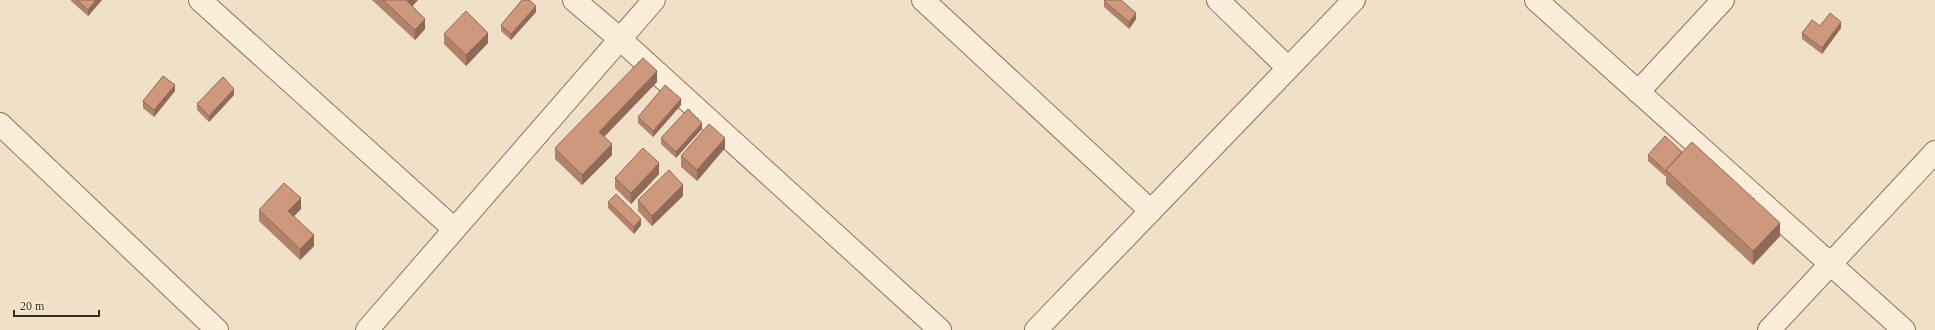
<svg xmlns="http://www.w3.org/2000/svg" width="1935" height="330" font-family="'Times New Roman',serif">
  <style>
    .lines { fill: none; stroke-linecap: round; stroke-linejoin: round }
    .minor-casing { stroke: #8c725c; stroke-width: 24 }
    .minor { stroke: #faeedb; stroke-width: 22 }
    .wall { fill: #b1836b }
    .shaded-wall { fill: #906a57 }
    .building { fill: #ce987c; stroke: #906a57 }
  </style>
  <rect width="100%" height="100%" fill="#efe0c7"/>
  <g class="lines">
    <defs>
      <g id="minor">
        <polyline points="200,0 454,229"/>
        <polyline points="574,0 620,39 940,330"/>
        <polyline points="923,0 1151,211"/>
        <polyline points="1218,0 1288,68"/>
        <polyline points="1536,0 1904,330"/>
        <polyline points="1638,92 1723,0"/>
        <polyline points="0,124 217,330"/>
        <polyline points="367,330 654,0"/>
        <polyline points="1036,330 1354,0"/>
        <polyline points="1769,330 1935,152"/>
      </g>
    </defs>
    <use href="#minor" class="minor-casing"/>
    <use href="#minor" class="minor"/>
  </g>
  <g class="wall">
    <polygon points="71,0 102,0 88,16 71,1"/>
    <polygon points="372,0 418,0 412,6 425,29 415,40"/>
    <polygon points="1104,1 1136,19 1129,29 1104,7"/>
    <polygon points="536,12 511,40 501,31 501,25"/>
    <polygon points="1820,26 1841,28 1822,54 1802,39 1802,33"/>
    <polygon points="444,34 488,43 466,66 444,44"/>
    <polygon points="657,82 604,137 612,155 582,185 555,159 555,148"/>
    <polygon points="175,91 154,117 143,108 143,101"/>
    <polygon points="234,95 209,122 197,110 197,104"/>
    <polygon points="681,105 653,137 638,123 638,117"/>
    <polygon points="702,129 676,158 661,144 661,138"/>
    <polygon points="725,148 697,181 681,167 681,156"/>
    <polygon points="1682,152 1780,236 1753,265 1666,184 1666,177 1648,161 1648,155"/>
    <polygon points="659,174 631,204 615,188 615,178"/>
    <polygon points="683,196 652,226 638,211 638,200"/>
    <polygon points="608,202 641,225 634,234 608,208"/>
    <polygon points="301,209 294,216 314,246 300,260 259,221 259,210"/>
  </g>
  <g class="shaded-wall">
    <polygon points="96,0 102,0 88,16 88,10"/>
    <polygon points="408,0 418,0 407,12 407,1"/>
    <polygon points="536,6 536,12 511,40 511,34"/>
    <polygon points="1136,13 1136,19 1129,29 1129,22"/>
    <polygon points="425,19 425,29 415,40 415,30"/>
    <polygon points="1841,22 1841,28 1822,54 1822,48"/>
    <polygon points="488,33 488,43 466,66 466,55"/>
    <polygon points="657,71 657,82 599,142 599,132"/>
    <polygon points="175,85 175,91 154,117 154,110"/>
    <polygon points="234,89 234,95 209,122 209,116"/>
    <polygon points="681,99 681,105 653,137 653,131"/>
    <polygon points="702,123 702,129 676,158 676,152"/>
    <polygon points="725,138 725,148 697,181 697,170"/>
    <polygon points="612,144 612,155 582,185 582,175"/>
    <polygon points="659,163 659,174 631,204 631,193"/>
    <polygon points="683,185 683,196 652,226 652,216"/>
    <polygon points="301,198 301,209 288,222 288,211"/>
    <polygon points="641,219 641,225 634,234 634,227"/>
    <polygon points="1780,223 1780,236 1753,265 1753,251"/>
    <polygon points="314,235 314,246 300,260 300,249"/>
  </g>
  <g class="building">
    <polygon points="77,0 96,0 88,10"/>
    <polygon points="383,0 408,0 407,1 425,19 415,30"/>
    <polygon points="522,0 529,0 536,6 511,34 501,25"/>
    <polygon points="1105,0 1121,0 1136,13 1129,22 1104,1"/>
    <polygon points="466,11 488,33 466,55 444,34"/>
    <polygon points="1830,13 1841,22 1822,48 1802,33 1812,20 1820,26"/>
    <polygon points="643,58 657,71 599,132 612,144 582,175 555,148"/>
    <polygon points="163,76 175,85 154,110 143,101"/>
    <polygon points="223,77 234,89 209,116 197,104"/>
    <polygon points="665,85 681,99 653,131 638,117"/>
    <polygon points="688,109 702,123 676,152 661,138"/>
    <polygon points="709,124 725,138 697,170 681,156"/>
    <polygon points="1665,136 1682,152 1666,170 1666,171 1648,155"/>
    <polygon points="1692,142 1780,223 1753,251 1666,170"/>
    <polygon points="643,148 659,163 631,193 615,178"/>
    <polygon points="669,170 683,185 652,216 638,200"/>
    <polygon points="284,183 301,198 288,211 314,235 300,249 259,210"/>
    <polygon points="616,194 641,219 634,227 608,202"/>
  </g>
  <path d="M14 310v6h85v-6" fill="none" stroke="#3c2b20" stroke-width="2"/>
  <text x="20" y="310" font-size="12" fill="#3c2b20" stroke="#f6ebd7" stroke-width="3" paint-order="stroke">20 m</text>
</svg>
